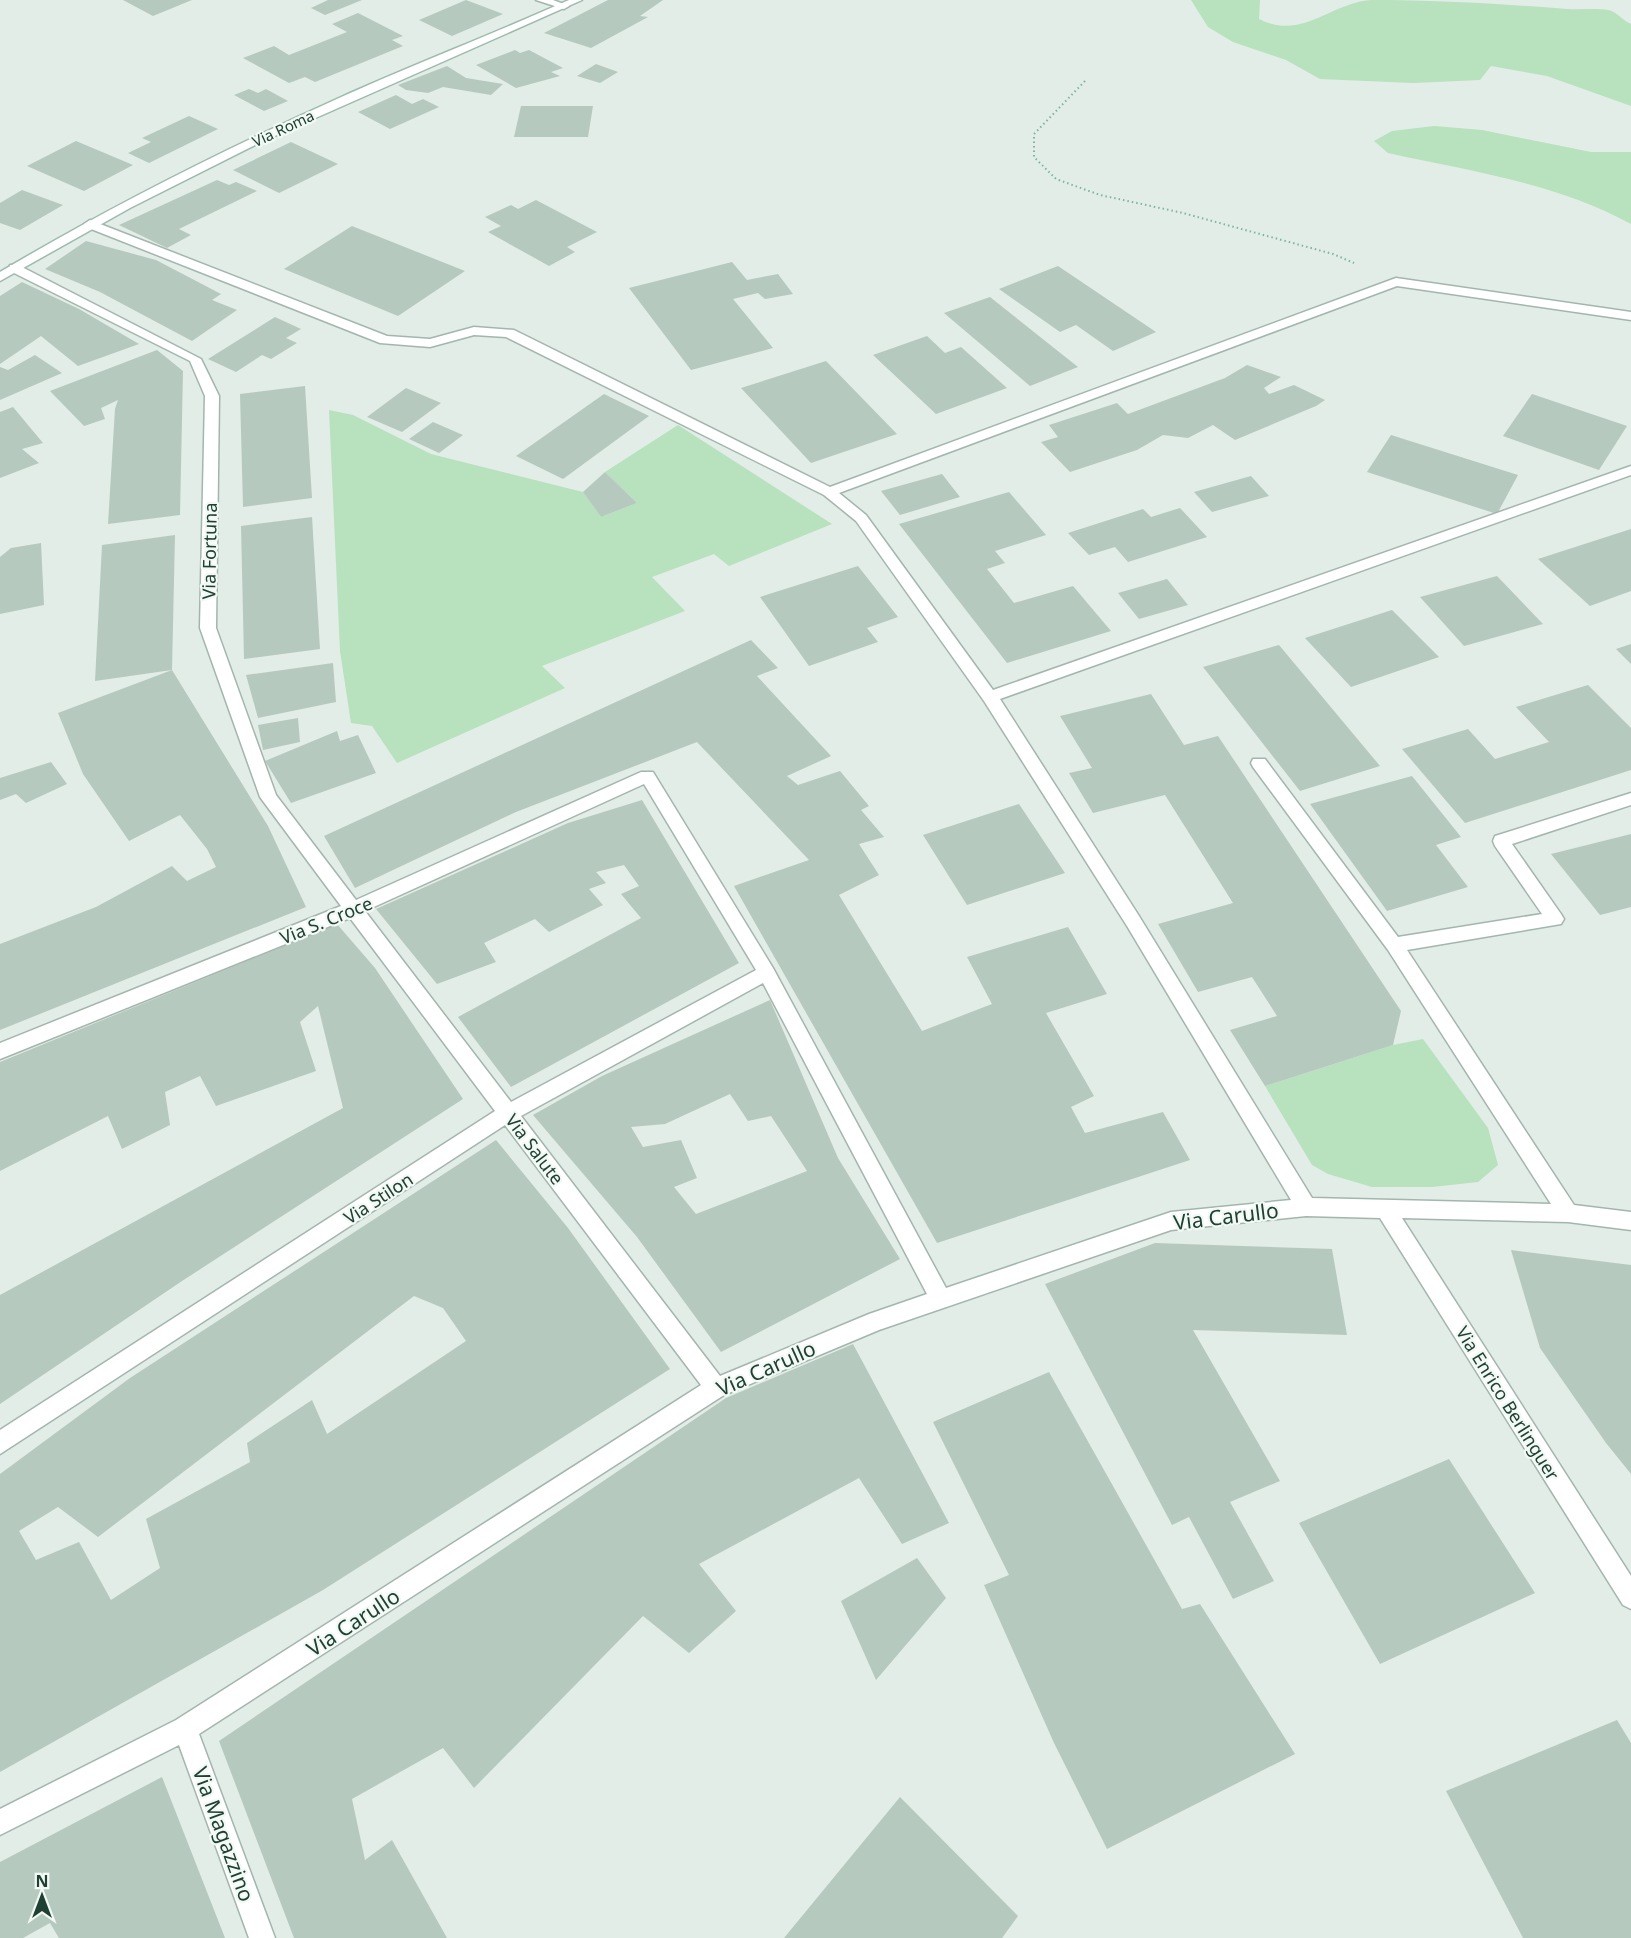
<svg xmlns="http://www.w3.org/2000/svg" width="1631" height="1938" font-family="'Noto Sans',sans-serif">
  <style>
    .green { fill: #b8e1be }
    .building { fill: #b6c9bf; fill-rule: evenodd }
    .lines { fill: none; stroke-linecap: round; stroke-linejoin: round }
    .street-casing { stroke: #a3b6ad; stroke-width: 3 }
    .secondary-casing { stroke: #9ebaad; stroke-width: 3 }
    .path { stroke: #7eb59d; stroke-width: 2; stroke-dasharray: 1.5 3; stroke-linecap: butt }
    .street { fill: #fff; fill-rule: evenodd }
    .secondary { fill: #fff; fill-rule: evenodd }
    .labels { text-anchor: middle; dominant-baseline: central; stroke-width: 4.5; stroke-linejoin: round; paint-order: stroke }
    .far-street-label { font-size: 15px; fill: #1f4033; stroke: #f2f9f5 }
    .street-label { font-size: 18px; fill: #1f4033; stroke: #f2f9f5 }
    .near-street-label { font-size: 21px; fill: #1f4033; stroke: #f2f9f5 }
  </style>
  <rect width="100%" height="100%" fill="#e1ede6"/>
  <g class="green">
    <path d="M 1191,0 L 1260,0 L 1259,19 C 1303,41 1331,2 1372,0 C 1438,0 1502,4 1567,9 C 1581,10 1595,8 1608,10 C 1616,11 1623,21 1631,24 L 1631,106 L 1547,76 L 1491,66 L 1480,80 L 1413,83 L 1320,79 L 1286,60 L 1233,42 L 1208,27 Z"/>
    <path d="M 1434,126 L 1482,130 L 1591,152 L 1631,152 L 1631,224 C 1557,183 1469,171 1388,153 L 1374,141 L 1392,131 Z"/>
    <polygon points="329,410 353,415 431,454 583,492 601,517 637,503 605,472 678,425 832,524 729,566 714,554 652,577 685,611 542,666 565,688 397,763 372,726 351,723 340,651"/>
    <polygon points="1423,1039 1488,1128 1498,1165 1478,1182 1432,1187 1372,1187 1328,1174 1312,1165 1265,1086 1393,1045"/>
  </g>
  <g class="building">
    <polygon points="123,0 192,0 153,16"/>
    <polygon points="328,0 362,0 325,15 311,8"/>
    <polygon points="466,0 503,14 452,36 419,20"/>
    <polygon points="608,0 663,0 640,16 648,17 591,48 544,33"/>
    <polygon points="358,13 403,36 392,40 403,46 315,82 305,77 289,83 243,58 274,46 289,55 347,32 332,24"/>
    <polygon points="515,50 520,53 529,50 563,68 551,72 560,76 516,88 476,65"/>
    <polygon points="596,64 618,72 600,83 577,76"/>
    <polygon points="447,66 466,78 503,84 491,95 443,87 428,93 406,90 398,85"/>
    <polygon points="249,89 258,93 266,89 288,101 264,111 234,95"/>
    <polygon points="396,95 412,104 423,99 439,107 390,129 358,112"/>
    <polygon points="521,106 593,106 588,137 514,137"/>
    <polygon points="189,116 218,129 149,163 128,153 151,142 142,138"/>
    <polygon points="76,141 133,165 84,191 27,166"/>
    <polygon points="291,142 338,164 279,193 233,170"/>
    <polygon points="217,180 229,185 236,182 257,191 179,229 191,235 167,248 119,225"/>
    <polygon points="22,190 63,205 20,230 0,223 0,203"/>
    <polygon points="536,200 597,232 567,247 575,252 549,266 488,232 501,226 485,217 511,205 518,209"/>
    <polygon points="352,226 465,271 398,316 284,269"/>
    <polygon points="86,241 156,260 221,294 212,300 237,310 192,341 100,292 45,269"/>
    <polygon points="732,262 747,280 778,274 793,294 765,299 758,293 733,299 773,348 691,370 629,288"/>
    <polygon points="1058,266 1156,332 1113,351 1076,325 1060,332 999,289"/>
    <polygon points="22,282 79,309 139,344 78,366 41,336 0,364 0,296"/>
    <polygon points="990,297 1078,367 1030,386 944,313"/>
    <polygon points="275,317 301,329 286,338 297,343 271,359 262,355 236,372 208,359"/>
    <polygon points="927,336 945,353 961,347 1007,388 936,414 873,355"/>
    <polygon points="157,350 183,371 180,515 108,524 115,409 118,400 101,408 105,419 84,426 50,391"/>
    <polygon points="35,355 62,373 0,400 0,367 8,370"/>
    <polygon points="826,361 897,434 811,463 741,388"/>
    <polygon points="1247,365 1281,377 1264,388 1269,394 1294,385 1325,400 1316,406 1235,440 1213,425 1188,438 1163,435 1137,450 1070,472 1041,442 1058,437 1049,425 1117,403 1128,414 1225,378"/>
    <polygon points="305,386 312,498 243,507 240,394"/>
    <polygon points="406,388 441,403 402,432 367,417"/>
    <polygon points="604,394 649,416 563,479 516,456"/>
    <polygon points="1532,394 1627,426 1599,470 1503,436"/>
    <polygon points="13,407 43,443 22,449 39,463 0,478 0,412"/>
    <polygon points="433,422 463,435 439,453 409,439"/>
    <polygon points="1391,435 1518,475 1497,514 1367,472"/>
    <polygon points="605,472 637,503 601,517 583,492"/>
    <polygon points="942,474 960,497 900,515 881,491"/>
    <polygon points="1251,476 1269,496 1212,512 1194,492"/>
    <polygon points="1009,492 1046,535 995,551 1005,563 987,569 1014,603 1073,586 1111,631 1007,663 899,524"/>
    <polygon points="1180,508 1207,537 1128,562 1115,547 1089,555 1068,533 1143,509 1151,517"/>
    <polygon points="312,517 320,649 244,659 241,526"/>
    <polygon points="1631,529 1631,591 1590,606 1538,559"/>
    <polygon points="175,535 172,670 95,681 102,545"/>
    <polygon points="41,543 44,605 0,614 0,557 11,548"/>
    <polygon points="858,566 898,617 867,628 878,642 809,666 760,597"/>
    <polygon points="1497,576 1543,624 1464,646 1420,597"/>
    <polygon points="1167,579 1188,605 1139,619 1118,593"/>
    <polygon points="1392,610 1439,657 1351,687 1305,638"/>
    <polygon points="751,640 778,668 757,676 831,756 787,776 798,785 840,771 869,806 861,810 884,837 859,844 879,875 839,895 922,1031 992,1004 967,957 1068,927 1107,994 1046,1013 1094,1096 1071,1107 1085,1133 1163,1112 1190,1160 937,1243 734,886 809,860 697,742 516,812 355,888 324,836"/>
    <polygon points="1631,644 1631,664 1616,649"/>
    <polygon points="1279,645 1380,766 1300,791 1203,667"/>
    <polygon points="333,663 336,702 258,718 246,675"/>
    <polygon points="172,670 268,826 306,907 0,1030 0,944 96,907 172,866 187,881 216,867 207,849 180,815 129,841 83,774 58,713"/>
    <polygon points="1588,685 1631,728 1631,770 1465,823 1402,749 1468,729 1495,759 1549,742 1516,707"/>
    <polygon points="1151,694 1184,745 1218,736 1401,1011 1393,1045 1265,1086 1230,1030 1277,1016 1252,977 1198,992 1158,924 1233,903 1165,795 1093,813 1069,773 1092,768 1060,716"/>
    <polygon points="298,718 300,742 263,750 258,725"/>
    <polygon points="337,731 340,741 358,735 376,773 291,803 265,761"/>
    <polygon points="51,762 67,784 26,803 16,794 0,800 0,778"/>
    <polygon points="1412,776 1461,837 1436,845 1468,887 1387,911 1310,804"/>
    <polygon points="642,800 739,963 511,1087 458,1017 641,918 621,894 639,886 624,865 596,872 606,883 589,889 603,905 549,932 535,919 484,943 496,962 437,984 376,909 568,823"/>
    <polygon points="1019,804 1065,873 967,905 923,835"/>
    <polygon points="1631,834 1631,907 1600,915 1551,854"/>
    <polygon points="337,924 375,968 463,1099 182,1281 0,1404 0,1295 343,1108 318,1006 300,1022 316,1071 216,1106 200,1076 165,1092 170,1125 122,1149 108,1116 0,1171 0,1062"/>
    <path d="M 770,1000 L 838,1158 L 900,1259 L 721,1352 L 637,1237 L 533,1115 L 602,1076 ZM 730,1094 L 748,1121 L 771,1116 L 807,1171 L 696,1214 L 674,1187 L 697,1178 L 681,1140 L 643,1147 L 631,1127 L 665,1124 Z"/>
    <path d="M 496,1140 L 568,1228 L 670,1369 L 323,1590 L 0,1772 L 0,1474 L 130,1378 ZM 414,1296 L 443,1308 L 466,1341 L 327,1434 L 312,1400 L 247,1443 L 250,1462 L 146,1519 L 160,1568 L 111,1600 L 79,1542 L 36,1560 L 19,1531 L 58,1507 L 98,1537 Z"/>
    <polygon points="1155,1243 1332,1249 1347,1335 1193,1330 1280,1481 1230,1502 1274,1581 1233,1599 1189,1517 1172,1525 1045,1284"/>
    <polygon points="1511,1250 1631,1265 1631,1474 1606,1443 1540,1348"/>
    <polygon points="853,1344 949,1523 902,1544 859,1478 699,1564 736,1611 689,1653 643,1616 474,1788 443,1748 352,1799 365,1860 392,1840 447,1938 294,1938 219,1741 726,1398"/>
    <polygon points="1049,1372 1182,1609 1200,1604 1295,1754 1107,1849 1054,1743 984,1585 1009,1575 933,1422"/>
    <polygon points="1449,1459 1535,1593 1380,1664 1299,1523"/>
    <polygon points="917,1558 946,1598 876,1680 841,1601"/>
    <polygon points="1617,1720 1631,1743 1631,1938 1523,1938 1446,1791"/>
    <polygon points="162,1777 225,1938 59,1938 50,1923 23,1938 0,1938 0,1862"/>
    <polygon points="900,1797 1018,1916 1002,1938 784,1938"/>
  </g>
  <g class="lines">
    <defs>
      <g id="street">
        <polygon points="536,0 553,0 569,6 564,9"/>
        <path d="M 90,220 L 387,336 L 430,339 L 474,327 L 514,330 L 830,487 L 1396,278 L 1631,312 L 1631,320 L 1397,286 L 839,493 L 866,515 L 993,690 L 1631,466 L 1631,475 L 1000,699 L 1139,916 L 1312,1198 L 1551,1204 L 1388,950 L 1253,767 L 1251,763 L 1253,759 L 1265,759 L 1398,937 L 1542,914 L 1495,846 L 1493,841 L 1495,836 L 1631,793 L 1631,805 L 1512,844 L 1561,914 L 1564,919 L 1561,924 L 1407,950 L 1574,1205 L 1631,1212 L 1631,1230 L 1568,1222 L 1402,1218 L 1631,1576 L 1631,1609 L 1623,1605 L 1380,1218 L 1306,1216 L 1171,1230 L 879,1330 L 724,1395 L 199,1734 L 275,1938 L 249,1938 L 179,1745 L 0,1835 L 0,1809 L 176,1720 L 701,1385 L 505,1125 L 0,1454 L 0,1430 L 495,1111 L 350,918 L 0,1059 L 0,1043 L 341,906 L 260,797 L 200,628 L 205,396 L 190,361 L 10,271 L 10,265 L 18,265 L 201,359 L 219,396 L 216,628 L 276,795 L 356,900 L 641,772 L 653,772 L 773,968 L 946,1288 L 1171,1212 L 1291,1200 L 1127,926 L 984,701 L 856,521 L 824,495 L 506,337 L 474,335 L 430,347 L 380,343 L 86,227 L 84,224 ZM 644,784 L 756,970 L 511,1102 L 365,911 ZM 763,983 L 927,1294 L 869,1314 L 720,1376 L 521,1116 Z"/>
      </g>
      <path id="secondary" d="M 569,0 L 582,0 L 259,143 L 130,208 L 0,281 L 0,272 C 110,207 223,150 339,98 C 415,64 493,34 569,0 Z"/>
    </defs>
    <use href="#street" class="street-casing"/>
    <use href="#secondary" class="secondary-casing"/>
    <polyline class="path" points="1085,81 1034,134 1034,157 1056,179 1100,195 1183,213 1333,254 1354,263"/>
    <use href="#street" class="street"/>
    <use href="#secondary" class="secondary"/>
  </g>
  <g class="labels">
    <g class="far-street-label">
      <text transform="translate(283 128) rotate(-25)">Via Roma</text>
    </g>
    <g class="street-label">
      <text transform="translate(209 551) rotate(-89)">Via Fortuna</text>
      <text transform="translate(326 920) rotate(-22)">Via S. Croce</text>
      <text transform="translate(535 1149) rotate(53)">Via Salute</text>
      <text transform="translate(378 1198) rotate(-33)">Via Stilon</text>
      <text transform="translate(1508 1403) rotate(58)">Via Enrico Berlinguer</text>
    </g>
    <g class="near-street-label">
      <text transform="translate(1226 1216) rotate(-7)">Via Carullo</text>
      <text transform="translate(766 1368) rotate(-24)">Via Carullo</text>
      <text transform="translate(353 1622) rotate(-33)">Via Carullo</text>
      <text transform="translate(224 1834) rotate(70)">Via Magazzino</text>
    </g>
  </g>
  <g transform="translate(42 1896)" stroke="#f2f9f5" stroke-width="4.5" paint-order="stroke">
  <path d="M0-4.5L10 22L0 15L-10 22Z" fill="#1f4033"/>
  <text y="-9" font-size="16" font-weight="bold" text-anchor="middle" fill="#1f4033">N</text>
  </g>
</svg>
